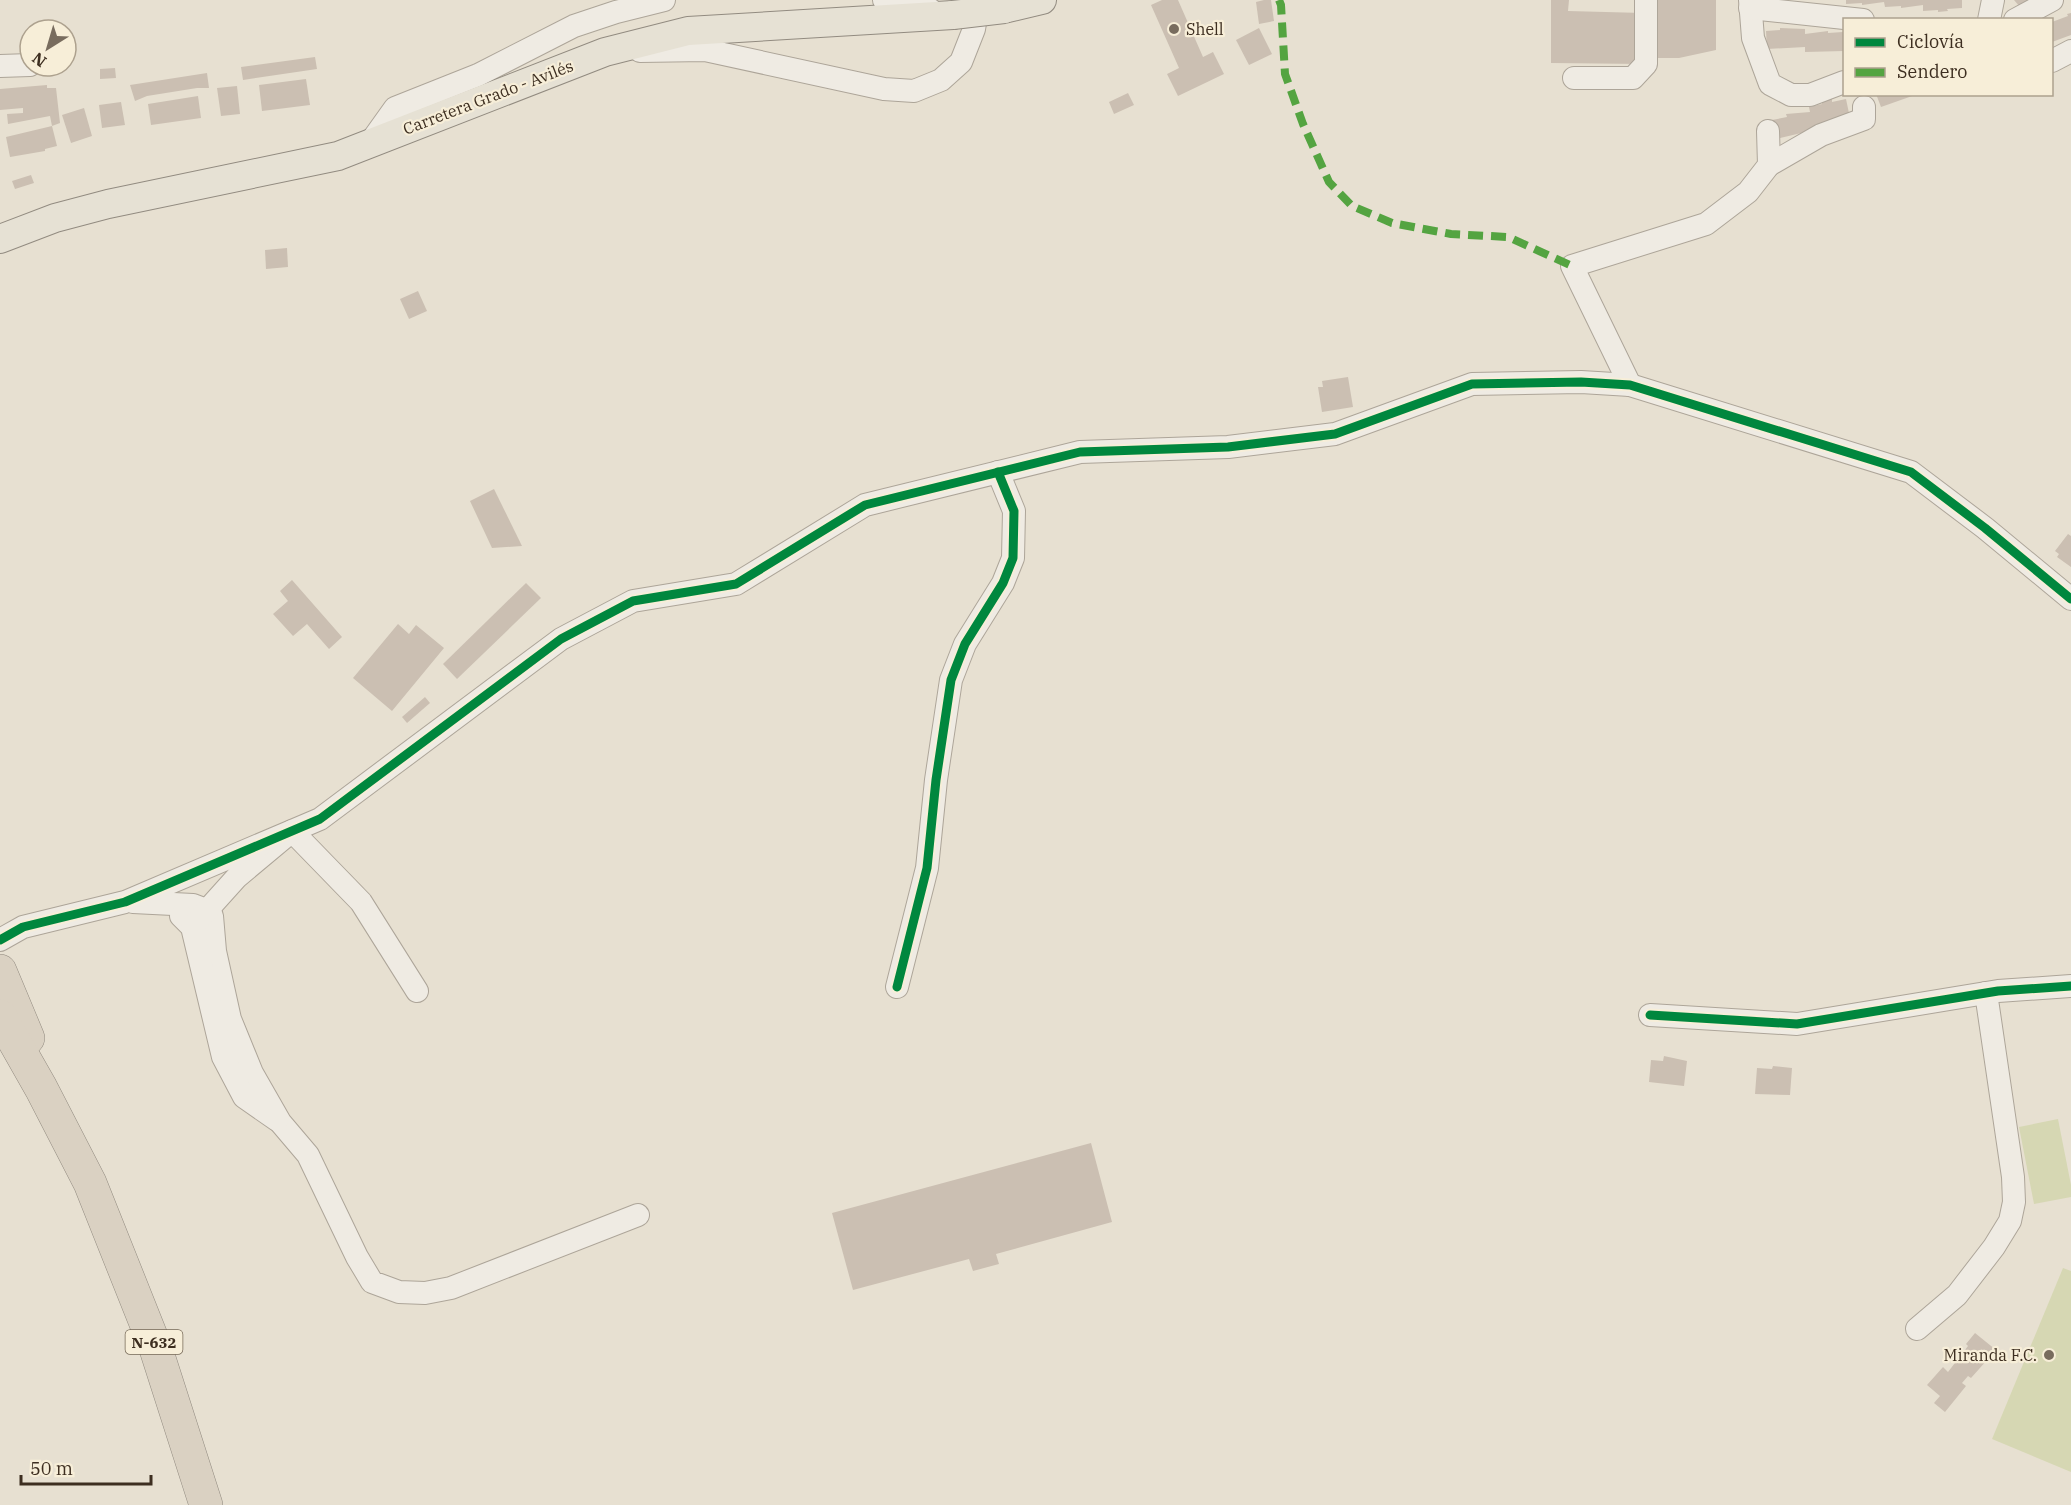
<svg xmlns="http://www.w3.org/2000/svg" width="2071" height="1505" font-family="'IBM Plex Serif',serif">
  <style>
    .pitch { fill: #d6d7b3 }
    .building { fill: #cbbfb2 }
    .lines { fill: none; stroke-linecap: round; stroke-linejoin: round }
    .minor-casing { stroke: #ada599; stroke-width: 24 }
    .major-casing { stroke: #928b80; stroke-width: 30 }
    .highway-casing { stroke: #928b80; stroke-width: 34 }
    .minor { stroke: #efebe3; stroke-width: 22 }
    .major { stroke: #e6e1d4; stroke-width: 28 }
    .highway { stroke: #dad1c2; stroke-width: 33 }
    .major-bridge-casing { stroke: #928b80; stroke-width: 30; stroke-linecap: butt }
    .major-bridge { stroke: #e6e1d4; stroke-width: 28 }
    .quiet { stroke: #54a441; stroke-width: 8; stroke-dasharray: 15 8; stroke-linecap: butt }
    .cycleway-casing { stroke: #f7eed8; stroke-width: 13 }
    .cycleway { stroke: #00873e; stroke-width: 9 }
    .poi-dot { fill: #786c5e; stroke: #f7eed8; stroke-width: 2 }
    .labels { text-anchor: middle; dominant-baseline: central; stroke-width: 4.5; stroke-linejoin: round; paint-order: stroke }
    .shield { fill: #f7eed8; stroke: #756857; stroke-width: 1.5 }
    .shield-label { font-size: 15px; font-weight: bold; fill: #3d2e20 }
    .poi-label { font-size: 16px; fill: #3d2e20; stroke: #f7eed8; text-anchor: start }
    .street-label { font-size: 16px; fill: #3d2e20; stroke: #f7eed8 }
  </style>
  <rect width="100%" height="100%" fill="#e7e0d1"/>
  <g class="pitch">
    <polygon points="2058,1119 2071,1185 2071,1197 2034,1204 2019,1127"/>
    <polygon points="2063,1268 2071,1271 2071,1472 1992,1439"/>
  </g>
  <g class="building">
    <polygon points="1162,0 1178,0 1203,57 1213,52 1224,74 1178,96 1167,74 1179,68 1151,5"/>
    <polygon points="1264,0 1271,0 1274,21 1259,24 1256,2"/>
    <polygon points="1551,0 1569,0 1568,11 1643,13 1642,64 1551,63"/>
    <polygon points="1652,0 1716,0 1716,50 1679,58 1652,58"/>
    <polygon points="1846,0 1962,0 1962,8 1947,9 1948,11 1938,12 1938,10 1923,11 1923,5 1901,8 1901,6 1885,7 1884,2 1862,5 1862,3 1846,4"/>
    <polygon points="2014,0 2029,0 2020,7"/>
    <polygon points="2071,13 2071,35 2052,42 2052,22 2068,16 2067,14"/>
    <polygon points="1259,28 1272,54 1249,65 1236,40"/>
    <polygon points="1780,28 1805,29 1805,34 1828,31 1828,33 1843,32 1844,51 1805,52 1805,47 1767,49 1766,31 1780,30"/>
    <polygon points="315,57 317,69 243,80 241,67"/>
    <polygon points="115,68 116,78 100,79 100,69"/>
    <polygon points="207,73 209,88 197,88 147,96 135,101 130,85"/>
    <polygon points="306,79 310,105 262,111 259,85"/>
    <polygon points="47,85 47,88 56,88 60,123 52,126 50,116 8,124 7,114 23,113 23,108 0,110 0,89"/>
    <polygon points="237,86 240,114 221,116 217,88"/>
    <polygon points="1128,93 1134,105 1114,114 1109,102"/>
    <polygon points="1876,94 1915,94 1915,95 1881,107"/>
    <polygon points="198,96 201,118 151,125 148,104"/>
    <polygon points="1832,98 1832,102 1846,99 1850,118 1813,126 1814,130 1776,139 1772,120 1787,117 1786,114 1810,112 1809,107 1822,104 1822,101"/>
    <polygon points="121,102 125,125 102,128 99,105"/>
    <polygon points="84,108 92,136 71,143 62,115"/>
    <polygon points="52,126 57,146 45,149 45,151 10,157 6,137"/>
    <polygon points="31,175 34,183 15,189 12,181"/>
    <polygon points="287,248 288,267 266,269 265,250"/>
    <polygon points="418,291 427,311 409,319 400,299"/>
    <polygon points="1348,377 1353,407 1322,412 1318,387 1323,387 1322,381"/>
    <polygon points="494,489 522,546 492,548 470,501"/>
    <polygon points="2068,534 2071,536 2071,567 2057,557 2059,554 2055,551"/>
    <polygon points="292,580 342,637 329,649 307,624 293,636 273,614 288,601 280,591"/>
    <polygon points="526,583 541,598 457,679 443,664"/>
    <polygon points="398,624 409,634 416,625 444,648 392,711 353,678"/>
    <polygon points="425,697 430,703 407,723 402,717"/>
    <polygon points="1664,1056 1687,1061 1684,1086 1649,1082 1651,1060 1663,1061"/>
    <polygon points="1773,1066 1792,1068 1790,1095 1755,1094 1757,1068 1772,1069"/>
    <polygon points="1091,1143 1112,1222 996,1254 999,1264 973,1271 969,1259 853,1290 832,1213"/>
    <polygon points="1975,1333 1996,1350 1971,1378 1968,1376 1962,1383 1966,1386 1945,1412 1934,1403 1940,1396 1927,1385 1943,1367 1948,1372 1968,1346 1966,1344"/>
  </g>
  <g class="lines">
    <defs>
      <g id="minor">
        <polyline points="884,0 931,10"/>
        <polyline points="1750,0 1753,38 1770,84 1791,95 1810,95 1844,82"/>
        <polyline points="1750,8 1863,20"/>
        <polyline points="1989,20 1993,0"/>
        <polyline points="2015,20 2052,0"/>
        <polyline points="640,51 705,50 884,89 914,91 941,80 961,62 974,29 979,0"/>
        <polyline points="2052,61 2071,51"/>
        <polyline points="0,66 30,65"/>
        <polyline points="1574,78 1633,78 1646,64 1646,0"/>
        <polyline points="370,143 395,108 478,75 574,26 616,12 664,0"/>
        <polyline points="1769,165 1821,135 1864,119 1864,107"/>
        <polyline points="1630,385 1572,266 1706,224 1748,192 1769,165 1768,131"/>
        <polyline points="133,902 193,905 206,910 212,916 215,951 230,1019 252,1073 280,1122 308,1155 357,1257 372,1282 399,1292 425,1293 451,1288 638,1215"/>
        <polyline points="181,916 192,927 223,1057 244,1097 277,1120"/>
        <polyline points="192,927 237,877 292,831 361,902 417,991"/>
        <polyline points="0,940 23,927 125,902 320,819 561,639 633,601 736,584 865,505 1080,452 1228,447 1335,434 1472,384 1581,382 1630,385 1911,472 1985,528 2071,599"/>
        <polyline points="897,987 927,868 936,780 951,680 965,644 1003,583 1013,558 1014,511 998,472"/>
        <polyline points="1650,1015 1797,1024 1998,991 2071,986"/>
        <polyline points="1917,1329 1957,1295 1994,1247 2010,1221 2014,1202 2013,1177 1986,993"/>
      </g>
      <g id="major">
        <polyline points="1004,9 1042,0"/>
        <polyline points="0,239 55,218 108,204 338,156 605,52 688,31 953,15"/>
      </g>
      <g id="highway">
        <polyline points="0,971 28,1038"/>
        <polyline points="0,1016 41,1088 90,1183 155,1346 206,1505"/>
      </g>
    </defs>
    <use href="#minor" class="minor-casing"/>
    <use href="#major" class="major-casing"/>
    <use href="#highway" class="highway-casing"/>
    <use href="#minor" class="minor"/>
    <use href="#major" class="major"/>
    <use href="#highway" class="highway"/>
    <defs>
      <polyline id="major-bridge" points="953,15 1004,9"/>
    </defs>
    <use href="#major-bridge" class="major-bridge-casing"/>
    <use href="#major-bridge" class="major-bridge"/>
    <polyline class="quiet" points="1279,0 1281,5 1285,74 1303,124 1329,182 1352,206 1392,223 1451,234 1508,237 1572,266"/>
    <defs>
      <g id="cycleway">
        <polyline points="0,940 23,927 125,902 320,819 561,639 633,601 736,584 865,505 1080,452 1228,447 1335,434 1472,384 1581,382 1630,385 1911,472 1985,528 2071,599"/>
        <polyline points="897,987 927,868 936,780 951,680 965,644 1003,583 1013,558 1014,511 998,472"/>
        <polyline points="1650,1015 1797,1024 1998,991 2071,986"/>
      </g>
    </defs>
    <use href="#cycleway" class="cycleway-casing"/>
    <use href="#cycleway" class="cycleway"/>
  </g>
  <g class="poi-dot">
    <circle cx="1174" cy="29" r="6"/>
    <circle cx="2049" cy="1355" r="6"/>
  </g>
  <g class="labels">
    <rect class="shield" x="125.5" y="1330" width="57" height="24" rx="4.5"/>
    <g class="shield-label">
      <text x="154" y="1342">N-632</text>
    </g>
    <g class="poi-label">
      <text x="1186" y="29">Shell</text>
      <text x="2037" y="1355" text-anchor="end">Miranda F.C.</text>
    </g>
    <g class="street-label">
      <text transform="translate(488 97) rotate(-21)">Carretera Grado - Avilés</text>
    </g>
  </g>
  <rect x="1843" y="18" width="210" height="78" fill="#f7eed8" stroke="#ada18e" stroke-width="1.5"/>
  <rect x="1855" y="38" width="30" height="9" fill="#00873e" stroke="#ada18e" stroke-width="1.5"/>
  <text x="1897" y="48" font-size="18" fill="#3d2e20">Ciclovía</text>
  <rect x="1855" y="68" width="30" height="9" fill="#54a441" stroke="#ada18e" stroke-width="1.5"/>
  <text x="1897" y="78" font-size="18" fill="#3d2e20">Sendero</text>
  <g transform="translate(48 48) rotate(217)"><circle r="28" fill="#f7eed8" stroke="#ada18e" stroke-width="1.5"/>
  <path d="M0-4.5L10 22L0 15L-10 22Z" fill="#786c5e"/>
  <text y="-9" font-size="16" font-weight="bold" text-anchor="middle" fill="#3d2e20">N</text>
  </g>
  <path d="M21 1475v9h130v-9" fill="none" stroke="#3d2e20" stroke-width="3"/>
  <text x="30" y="1475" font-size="18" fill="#3d2e20" stroke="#f7eed8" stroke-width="4.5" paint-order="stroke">50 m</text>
</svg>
